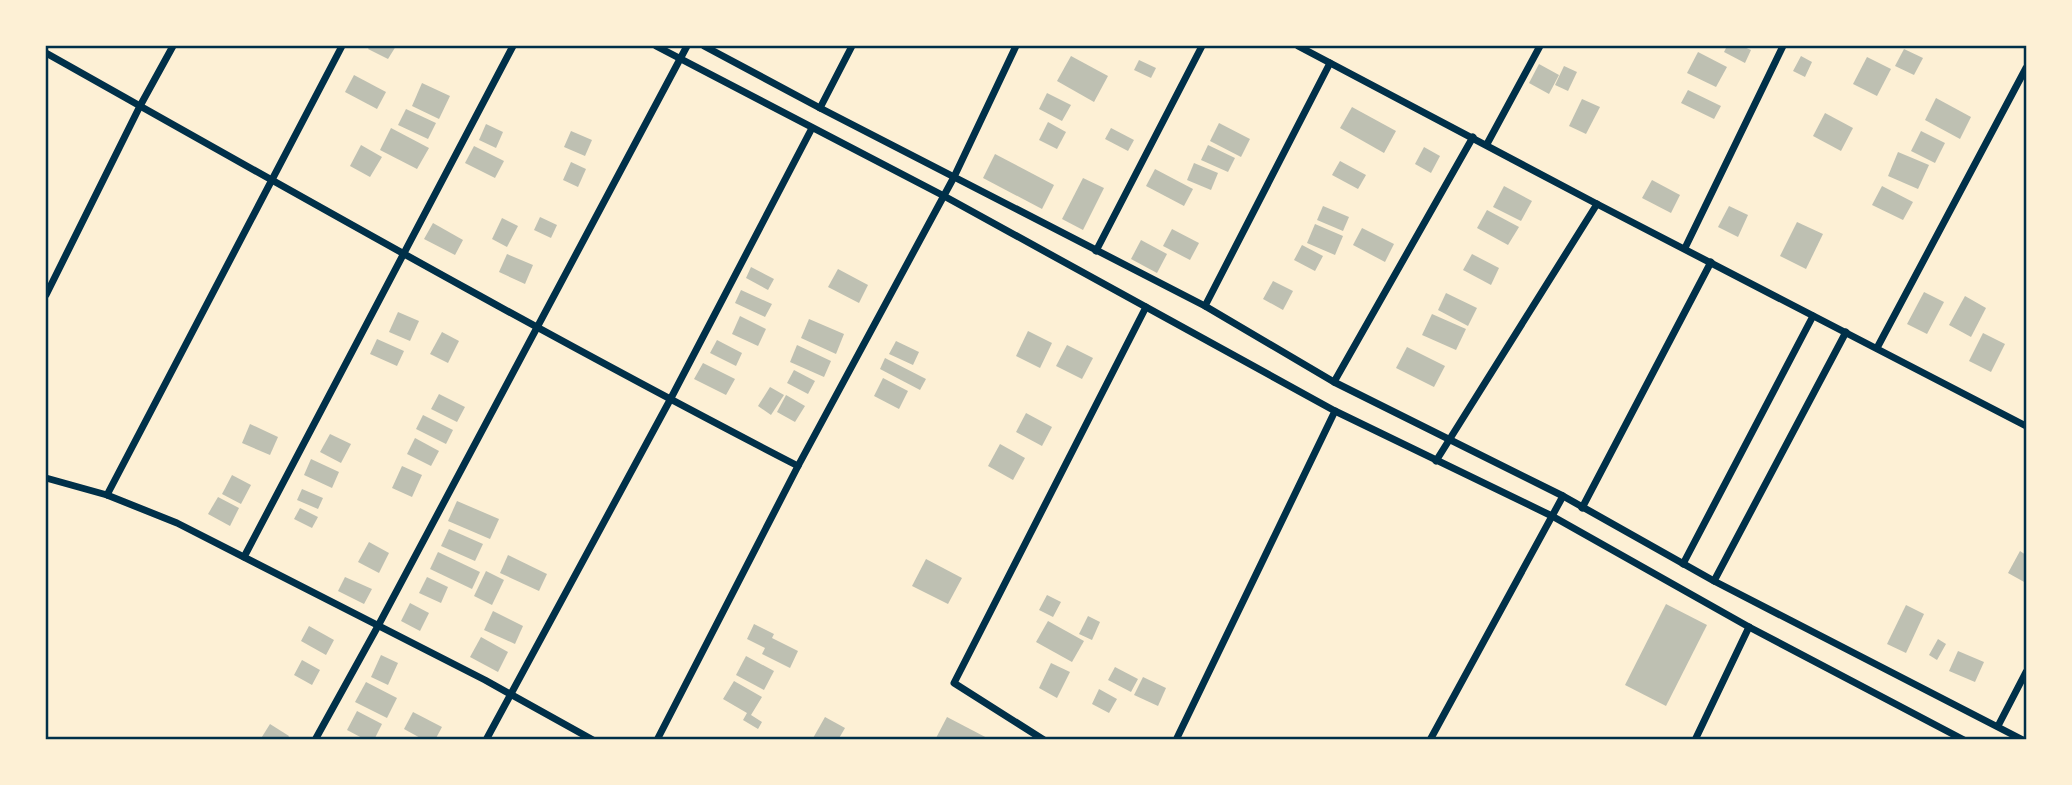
<svg xmlns="http://www.w3.org/2000/svg" width="2072" height="785" font-family="Figtree,sans-serif">
  <style>
    .building { fill: #bec0b2 }
    .lines { fill: none; stroke-linecap: round; stroke-linejoin: round }
    .minor { stroke: #003049; stroke-width: 7 }
    .neatline { fill: none; stroke: #003049; stroke-width: 2.5 }
  </style>
  <rect width="100%" height="100%" fill="#fdf0d5"/>
  <g class="building">
    <polygon points="370,46 396,46 388,59 368,49"/>
    <polygon points="1727,46 1742,46 1751,50 1745,63 1724,52"/>
    <polygon points="1904,49 1923,58 1914,75 1895,66"/>
    <polygon points="1698,52 1727,67 1716,87 1687,73"/>
    <polygon points="1071,56 1108,76 1094,102 1057,81"/>
    <polygon points="1801,56 1812,62 1805,77 1793,71"/>
    <polygon points="1867,57 1891,69 1877,96 1853,84"/>
    <polygon points="1139,60 1156,68 1151,78 1134,70"/>
    <polygon points="1539,64 1559,75 1549,94 1529,83"/>
    <polygon points="1564,66 1577,72 1568,91 1555,85"/>
    <polygon points="354,75 386,92 377,109 345,92"/>
    <polygon points="422,83 450,96 439,119 412,106"/>
    <polygon points="1688,90 1721,106 1714,119 1681,103"/>
    <polygon points="1047,93 1071,105 1062,121 1039,109"/>
    <polygon points="1936,98 1971,117 1960,139 1925,120"/>
    <polygon points="1582,99 1600,107 1586,134 1569,126"/>
    <polygon points="1352,107 1396,131 1384,153 1340,128"/>
    <polygon points="406,109 436,123 428,139 398,125"/>
    <polygon points="1825,113 1853,128 1841,151 1813,136"/>
    <polygon points="1048,122 1066,132 1057,149 1039,140"/>
    <polygon points="1219,123 1250,139 1241,157 1210,141"/>
    <polygon points="486,124 503,132 496,148 479,140"/>
    <polygon points="391,128 429,148 417,169 380,150"/>
    <polygon points="1111,128 1134,140 1128,151 1105,139"/>
    <polygon points="571,131 592,140 585,156 564,147"/>
    <polygon points="1921,131 1945,143 1935,163 1911,151"/>
    <polygon points="361,145 382,157 370,177 350,166"/>
    <polygon points="1208,145 1235,158 1228,172 1201,160"/>
    <polygon points="474,146 504,161 495,178 465,163"/>
    <polygon points="1424,147 1440,156 1431,173 1415,164"/>
    <polygon points="1898,152 1929,165 1918,189 1888,176"/>
    <polygon points="995,154 1054,185 1042,209 983,178"/>
    <polygon points="1340,161 1366,175 1358,189 1332,175"/>
    <polygon points="571,162 586,169 578,187 563,180"/>
    <polygon points="1194,163 1218,173 1211,190 1187,180"/>
    <polygon points="1155,169 1193,189 1184,206 1146,186"/>
    <polygon points="1083,178 1104,188 1083,230 1062,219"/>
    <polygon points="1652,180 1680,195 1671,213 1642,198"/>
    <polygon points="1504,186 1532,201 1521,221 1493,207"/>
    <polygon points="1882,186 1913,202 1903,220 1872,205"/>
    <polygon points="1323,206 1349,217 1343,231 1317,220"/>
    <polygon points="1729,206 1748,215 1738,237 1718,227"/>
    <polygon points="1487,210 1519,227 1508,245 1477,228"/>
    <polygon points="540,217 557,225 551,238 534,230"/>
    <polygon points="502,218 518,226 507,247 492,239"/>
    <polygon points="1797,222 1823,234 1806,269 1780,256"/>
    <polygon points="433,223 463,240 455,255 424,239"/>
    <polygon points="1315,224 1343,236 1335,255 1307,243"/>
    <polygon points="1362,228 1394,244 1385,262 1353,245"/>
    <polygon points="1172,229 1199,243 1190,260 1163,246"/>
    <polygon points="1141,240 1167,254 1157,273 1131,259"/>
    <polygon points="1302,245 1323,256 1315,271 1294,260"/>
    <polygon points="507,254 533,265 525,284 499,272"/>
    <polygon points="1472,254 1499,268 1491,285 1463,270"/>
    <polygon points="751,267 774,279 768,290 746,278"/>
    <polygon points="838,269 868,285 859,303 828,287"/>
    <polygon points="1273,281 1293,291 1283,310 1263,299"/>
    <polygon points="741,290 772,304 765,317 735,303"/>
    <polygon points="1924,292 1944,302 1927,334 1907,324"/>
    <polygon points="1446,293 1477,308 1468,326 1438,310"/>
    <polygon points="1965,296 1986,308 1971,337 1949,325"/>
    <polygon points="398,312 419,321 410,341 389,332"/>
    <polygon points="1432,314 1466,329 1456,350 1422,335"/>
    <polygon points="740,316 766,329 758,346 732,334"/>
    <polygon points="809,319 844,334 836,354 801,338"/>
    <polygon points="1028,331 1052,343 1040,368 1016,356"/>
    <polygon points="442,332 459,341 448,363 430,354"/>
    <polygon points="1983,333 2005,344 1991,372 1969,361"/>
    <polygon points="377,339 404,351 397,366 370,354"/>
    <polygon points="717,340 742,353 736,366 710,353"/>
    <polygon points="896,341 919,352 913,365 889,354"/>
    <polygon points="797,345 831,361 824,377 790,362"/>
    <polygon points="1067,345 1093,358 1082,379 1056,366"/>
    <polygon points="1407,347 1445,366 1434,387 1396,368"/>
    <polygon points="885,358 926,379 920,390 880,369"/>
    <polygon points="703,363 735,379 726,395 694,379"/>
    <polygon points="794,370 815,381 808,394 787,383"/>
    <polygon points="883,378 908,391 899,409 874,396"/>
    <polygon points="770,387 784,395 771,415 758,406"/>
    <polygon points="439,394 465,407 457,422 431,409"/>
    <polygon points="786,395 805,406 795,422 777,412"/>
    <polygon points="1026,413 1052,427 1042,446 1016,432"/>
    <polygon points="423,415 453,430 446,444 416,429"/>
    <polygon points="250,424 278,437 270,455 242,443"/>
    <polygon points="330,434 351,444 341,463 320,452"/>
    <polygon points="415,438 439,451 431,466 407,454"/>
    <polygon points="1000,444 1025,458 1013,480 988,466"/>
    <polygon points="311,459 339,472 332,488 304,475"/>
    <polygon points="402,466 422,475 412,497 392,488"/>
    <polygon points="232,475 251,485 241,504 222,494"/>
    <polygon points="302,489 323,498 318,509 297,500"/>
    <polygon points="218,497 239,508 230,526 208,514"/>
    <polygon points="457,501 499,519 490,539 448,521"/>
    <polygon points="300,508 318,517 312,528 294,519"/>
    <polygon points="449,529 483,544 475,561 441,546"/>
    <polygon points="369,542 389,553 379,573 358,562"/>
    <polygon points="2020,551 2026,555 2026,583 2008,573"/>
    <polygon points="438,552 480,572 472,589 430,569"/>
    <polygon points="508,555 547,574 539,591 500,573"/>
    <polygon points="926,559 962,578 948,604 912,586"/>
    <polygon points="486,571 504,580 492,605 474,596"/>
    <polygon points="345,577 372,589 364,604 338,591"/>
    <polygon points="427,577 448,587 441,603 419,593"/>
    <polygon points="1047,595 1061,602 1053,617 1039,610"/>
    <polygon points="410,603 429,613 420,631 401,621"/>
    <polygon points="1666,604 1707,625 1666,706 1625,685"/>
    <polygon points="1906,605 1924,614 1906,653 1887,644"/>
    <polygon points="493,611 523,626 515,644 484,630"/>
    <polygon points="1088,616 1100,622 1092,640 1079,634"/>
    <polygon points="1048,621 1084,641 1072,662 1036,642"/>
    <polygon points="754,624 774,634 772,638 798,651 790,668 762,654 765,648 747,639"/>
    <polygon points="309,626 334,640 326,655 301,641"/>
    <polygon points="481,637 508,652 498,672 470,657"/>
    <polygon points="1938,639 1946,644 1937,660 1929,655"/>
    <polygon points="1958,651 1984,662 1975,682 1949,671"/>
    <polygon points="381,655 398,663 388,685 371,677"/>
    <polygon points="746,656 774,671 764,690 736,675"/>
    <polygon points="302,660 320,670 312,685 294,675"/>
    <polygon points="1051,663 1070,672 1057,698 1039,688"/>
    <polygon points="1115,667 1138,679 1131,692 1108,680"/>
    <polygon points="1143,677 1166,688 1158,706 1134,695"/>
    <polygon points="734,681 762,697 751,715 762,722 758,729 743,720 747,713 723,699"/>
    <polygon points="366,682 397,698 387,718 355,702"/>
    <polygon points="1099,689 1117,699 1109,713 1092,704"/>
    <polygon points="357,711 382,724 374,740 366,740 347,730"/>
    <polygon points="413,712 442,727 435,740 424,740 404,729"/>
    <polygon points="825,717 845,728 838,740 812,740"/>
    <polygon points="947,717 991,740 935,740"/>
    <polygon points="270,724 289,736 287,740 260,740"/>
  </g>
  <g class="lines">
    <g class="minor">
      <polyline points="656,46 944,196 1335,411 1552,516 1749,627 1964,740"/>
      <polyline points="704,46 820,108 1205,306 1334,382 1563,496 1714,581 2023,740"/>
      <polyline points="1298,46 1597,204 2026,426"/>
      <path d="M 46,53 C 295,193 544,335 798,466"/>
      <polyline points="820,108 852,46"/>
      <polyline points="1487,144 1540,46"/>
      <polyline points="1685,248 1783,46"/>
      <polyline points="1096,251 1202,46"/>
      <polyline points="46,295 140,106 173,46"/>
      <polyline points="1205,306 1330,63"/>
      <polyline points="1877,348 2026,68"/>
      <polyline points="1334,382 1473,137"/>
      <polyline points="1436,461 1597,204"/>
      <polyline points="46,478 107,495 177,523 485,680 593,740"/>
      <polyline points="107,495 342,46"/>
      <polyline points="1582,508 1711,262"/>
      <polyline points="244,557 513,46"/>
      <polyline points="1683,564 1813,316"/>
      <polyline points="1714,581 1846,332"/>
      <polyline points="1998,726 2026,672"/>
      <polyline points="315,740 378,626 687,46"/>
      <polyline points="486,740 670,400 812,128"/>
      <polyline points="657,740 798,466 954,177 1016,46"/>
      <polyline points="1044,740 954,683 1146,307"/>
      <polyline points="1176,740 1335,411"/>
      <polyline points="1430,740 1563,496"/>
      <polyline points="1695,740 1749,627"/>
    </g>
  </g>
  <rect width="2072" height="785" fill="none" stroke="#fdf0d5" stroke-width="94"/>
  <rect x="47" y="47" width="1978" height="691" class="neatline"/>
</svg>
